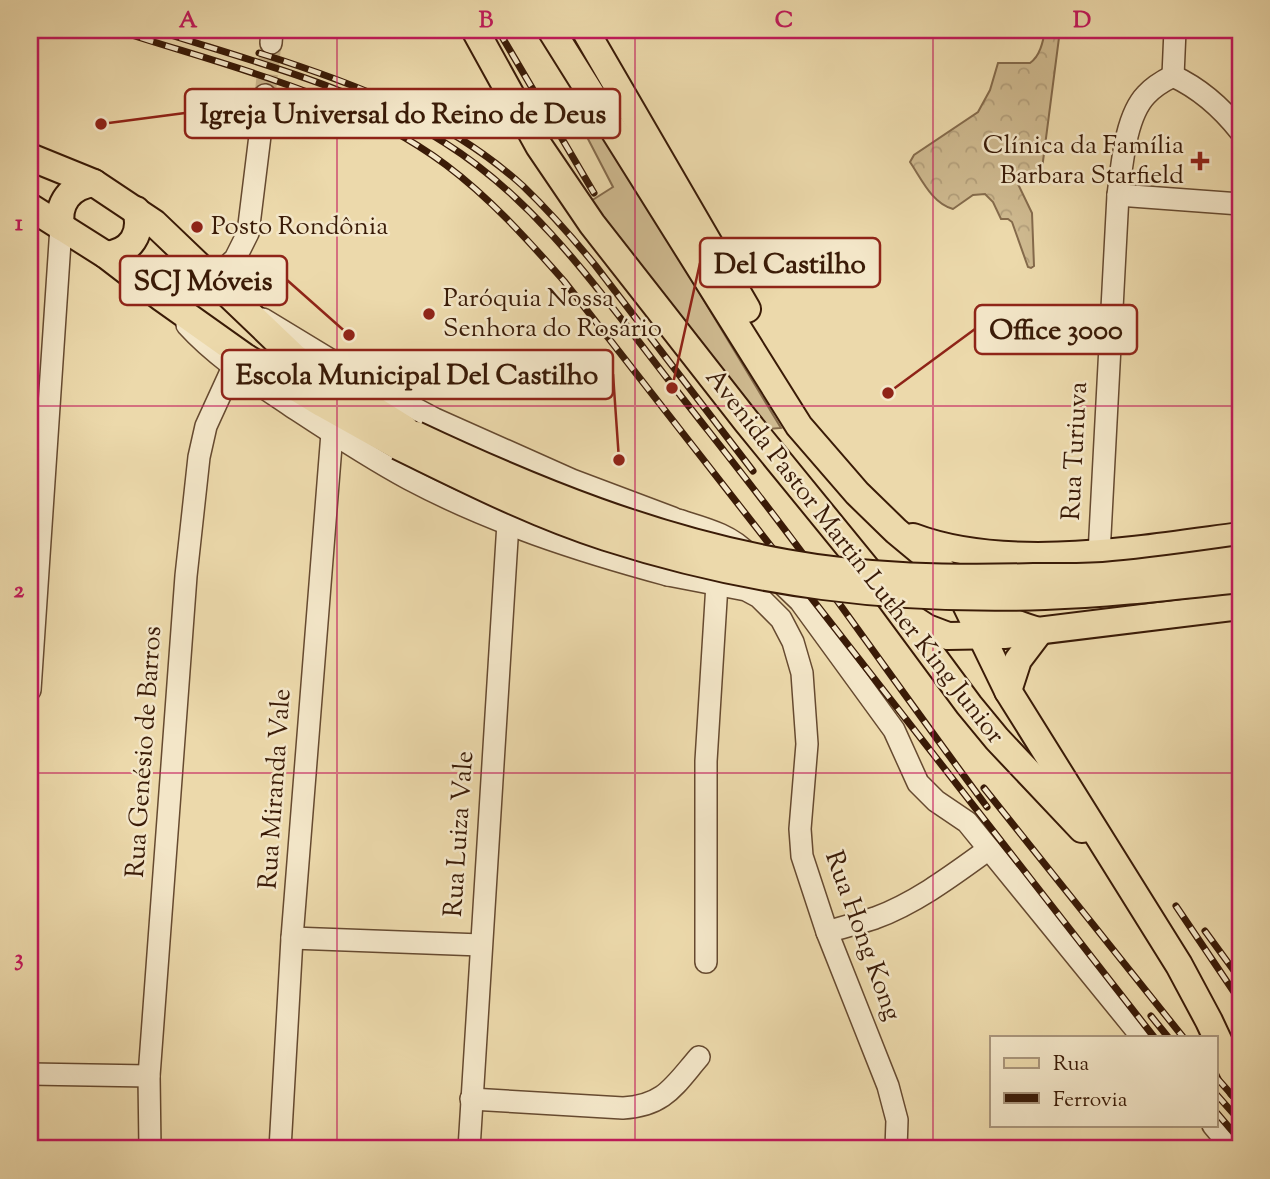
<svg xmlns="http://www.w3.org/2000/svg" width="1270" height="1179" font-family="'Sorts Mill Goudy',serif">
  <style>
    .green { fill: #ceb98f; stroke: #846a4b; stroke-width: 2 }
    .forest { fill: url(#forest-crowns); stroke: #846a4b; stroke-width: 2 }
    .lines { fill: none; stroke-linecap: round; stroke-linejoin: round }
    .minor-tunnel { stroke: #c8b38a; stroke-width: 21; stroke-dasharray: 21 10; stroke-linecap: butt }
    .minor-casing { stroke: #664a30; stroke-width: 24 }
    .major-casing { stroke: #3a1b07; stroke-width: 30 }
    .minor { stroke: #f3e6c8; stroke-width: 21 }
    .major { stroke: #ecd9ab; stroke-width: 26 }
    .rail-casing { stroke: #3a1b07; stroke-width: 7 }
    .rail { stroke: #f3e6c8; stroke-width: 4.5; stroke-dasharray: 13; stroke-linecap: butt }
    .major-bridge-casing { stroke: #3a1b07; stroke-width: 30; stroke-linecap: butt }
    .major-bridge { stroke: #ecd9ab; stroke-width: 26 }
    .grid { fill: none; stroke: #c2185b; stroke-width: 2; stroke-opacity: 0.55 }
    .poi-dot { fill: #8f2418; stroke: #f3e6c8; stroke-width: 2.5 }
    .labels { text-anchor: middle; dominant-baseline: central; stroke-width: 5; stroke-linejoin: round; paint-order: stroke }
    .poi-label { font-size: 26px; fill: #3a1b07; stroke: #f3e6c8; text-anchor: start }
    .street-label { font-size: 26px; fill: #3a1b07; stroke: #f3e6c8 }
    .leader { fill: none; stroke: #8f2418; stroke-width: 2.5 }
    .callout-dot { fill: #8f2418; stroke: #f3e6c8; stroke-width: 2.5 }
    .callout { fill: #f3e6c8; stroke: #8f2418; stroke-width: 2.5 }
    .callout-label { font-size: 28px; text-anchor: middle; font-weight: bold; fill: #3a1b07 }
    .neatline { fill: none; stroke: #c2185b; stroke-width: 2.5 }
    .grid-label { font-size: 23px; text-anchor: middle; font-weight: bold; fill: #c2185b }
  </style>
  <defs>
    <pattern id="forest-crowns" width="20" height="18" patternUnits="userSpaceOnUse" patternTransform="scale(1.75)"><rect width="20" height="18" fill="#ceb98f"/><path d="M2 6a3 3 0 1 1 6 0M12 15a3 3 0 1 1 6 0" fill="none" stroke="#b29e7a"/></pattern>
  </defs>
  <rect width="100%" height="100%" fill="#ecd9ab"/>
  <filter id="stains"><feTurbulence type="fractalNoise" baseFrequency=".00286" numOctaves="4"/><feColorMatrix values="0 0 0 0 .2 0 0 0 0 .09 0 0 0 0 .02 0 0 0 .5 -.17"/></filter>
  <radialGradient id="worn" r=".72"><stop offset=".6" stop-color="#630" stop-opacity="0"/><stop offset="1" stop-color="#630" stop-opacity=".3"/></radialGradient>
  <polygon class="green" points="582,91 665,236 781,428 768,429 591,201 613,187 587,137 592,129 578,109"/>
  <path class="forest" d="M 1045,30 L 1060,30 L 1042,169 L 1039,176 L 1023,176 L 1017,182 L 1032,213 L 1034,266 L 1031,268 L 1028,267 L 1012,222 L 1008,219 L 1001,219 L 993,202 L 985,194 L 973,195 L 953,209 C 932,203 922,180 910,162 L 914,155 L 978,112 L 990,90 L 998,63 L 1030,63 C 1040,56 1043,42 1045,30 Z"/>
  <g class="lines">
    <polyline class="minor-tunnel" points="265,95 271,43"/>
    <defs>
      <g id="minor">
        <polyline points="271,43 272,30"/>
        <path d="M 1173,76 C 1201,89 1221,107 1240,131"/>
        <polyline points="1173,76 1175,30"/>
        <polyline points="1118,195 1240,204"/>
        <polyline points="211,275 225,268 235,259 248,233 265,95"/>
        <path d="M 187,325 C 217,358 254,381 291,406 C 329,431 368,457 409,479 C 490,522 579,551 668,575 L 681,566 L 690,556 L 693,546 L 692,538 L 673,518 L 572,480 L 435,419 L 380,390 L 263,319"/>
        <path d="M 678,520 C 703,528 730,534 748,554"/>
        <path d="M 1099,554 L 1118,195 C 1122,166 1125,117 1146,95 C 1154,86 1163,81 1173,76"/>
        <polyline points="668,575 746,590 759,597 781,619 793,642 802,673 807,744 800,829 802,856 827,932 888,1086 897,1120 896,1149"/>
        <polyline points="775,577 800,601 894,730 918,783 936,801 967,822 1142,1037"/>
        <polyline points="30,690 61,227"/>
        <path d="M 827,932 C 843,927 860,923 875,918 C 916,903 953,875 989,849"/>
        <polyline points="292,938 481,945"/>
        <polyline points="706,962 706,761 717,584"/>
        <polyline points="30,1074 149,1076"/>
        <path d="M 471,1099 L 623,1108 C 664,1106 674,1086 699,1057"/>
        <polyline points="1213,1125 1233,1149"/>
        <polyline points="150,1149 149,1076 186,576 199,457 206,426 233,367"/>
        <polyline points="280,1149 292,938 332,433"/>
        <polyline points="469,1149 508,523"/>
      </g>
      <g id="major">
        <polyline points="475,30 539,146 592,224 747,422 884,590 969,705 997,739 1082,829"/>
        <polyline points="551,30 799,426 857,493 896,531 937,565 957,586 1008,691 1179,965 1209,1021 1240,1087"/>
        <polyline points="585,30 747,309"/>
        <polyline points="30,157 94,183 154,223 293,356 314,372 405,429"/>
        <polyline points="30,207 106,255 162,298 245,357 323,404 398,446"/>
        <path d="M 61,227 C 57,203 70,186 94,183"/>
        <path d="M 106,255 C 131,252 143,234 136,210"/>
        <path d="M 913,537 C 1008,573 1142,549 1240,536"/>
        <path d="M 988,577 C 982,613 1006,621 1035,630"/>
        <polyline points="907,615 927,628 948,636 1004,635 1240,606"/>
        <polyline points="1008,691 1018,660 1040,631"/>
      </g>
    </defs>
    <use href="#minor" class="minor-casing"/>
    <use href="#major" class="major-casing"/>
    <use href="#minor" class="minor"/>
    <use href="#major" class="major"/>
    <defs>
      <g id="rail">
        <path d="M 116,30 C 226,66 351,94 446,165 C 490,198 527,239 564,281 L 1154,1037"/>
        <path d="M 155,30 C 251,61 359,88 445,143 C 539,202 602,295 670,382 C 719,445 770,508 817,573 C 874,651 929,729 987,807"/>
        <polyline points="498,30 594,193"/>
        <path d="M 259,53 C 354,83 448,118 523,186 C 549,211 572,237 595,265 L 753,471"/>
        <polyline points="984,788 1183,1037"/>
        <polyline points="1176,906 1240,1001"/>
        <polyline points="1205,931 1240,979"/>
        <polyline points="1151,1016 1168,1037"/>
        <polyline points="1216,1077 1240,1104"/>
        <polyline points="1216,1094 1240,1121"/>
        <polyline points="1216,1112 1240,1140"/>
      </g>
    </defs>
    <use href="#rail" class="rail-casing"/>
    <use href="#rail" class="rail"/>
    <defs>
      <g id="major-bridge">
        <path d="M 416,435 C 535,491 656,540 786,563 C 868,578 952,579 1034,577 C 1061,577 1088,578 1114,575 C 1156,571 1198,565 1240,559"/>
        <path d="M 398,446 C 466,479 534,514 606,537 C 752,584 892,601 1045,596 C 1110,594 1175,586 1240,579"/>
      </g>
    </defs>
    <use href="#major-bridge" class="major-bridge-casing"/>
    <use href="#major-bridge" class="major-bridge"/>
  </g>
  <path class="grid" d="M 337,30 L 337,1149M 635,30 L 635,1149M 933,30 L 933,1149M 30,406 L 1240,406M 30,773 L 1240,773"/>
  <g class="poi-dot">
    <path d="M1196.5 150.5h7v7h7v7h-7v7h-7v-7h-7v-7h7z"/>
    <circle cx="197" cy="227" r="7"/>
    <circle cx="429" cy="314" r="7"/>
  </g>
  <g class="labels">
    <g class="poi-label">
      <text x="1184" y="146" text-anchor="end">Clínica da Família<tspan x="1184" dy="30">Barbara Starfield</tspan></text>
      <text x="211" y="227">Posto Rondônia</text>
      <text x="443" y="299">Paróquia Nossa<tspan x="443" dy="30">Senhora do Rosário</tspan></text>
    </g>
    <g class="street-label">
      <text transform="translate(1076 451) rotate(-87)">Rua Turiuva</text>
      <text transform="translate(854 557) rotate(52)">Avenida Pastor Martin Luther King Junior</text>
      <text transform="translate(145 752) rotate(-86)">Rua Genésio de Barros</text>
      <text transform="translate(276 789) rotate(-86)">Rua Miranda Vale</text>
      <text transform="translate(460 834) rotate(-86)">Rua Luiza Vale</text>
      <text transform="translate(862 936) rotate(70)">Rua Hong Kong</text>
    </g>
  </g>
  <path class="leader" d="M101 124L185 113M672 388L700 263M349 335L287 280M888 393L975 329M619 460L613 374"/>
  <g class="callout-dot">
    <circle cx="101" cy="124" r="7"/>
    <circle cx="672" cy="388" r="7"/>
    <circle cx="349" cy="335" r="7"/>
    <circle cx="888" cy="393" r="7"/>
    <circle cx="619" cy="460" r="7"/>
  </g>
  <g class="callout">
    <rect x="185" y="89" width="435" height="49" rx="7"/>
    <rect x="700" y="238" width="180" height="49" rx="7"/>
    <rect x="120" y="256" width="167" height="49" rx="7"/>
    <rect x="975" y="305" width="162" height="49" rx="7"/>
    <rect x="222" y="350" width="391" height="49" rx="7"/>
  </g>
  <g class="callout-label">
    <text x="403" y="123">Igreja Universal do Reino de Deus</text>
    <text x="790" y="273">Del Castilho</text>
    <text x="203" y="290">SCJ Móveis</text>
    <text x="1056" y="339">Office 3000</text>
    <text x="417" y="384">Escola Municipal Del Castilho</text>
  </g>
  <rect width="1270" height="1179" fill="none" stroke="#ecd9ab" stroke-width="77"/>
  <rect x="990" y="1036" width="228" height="91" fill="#f3e6c8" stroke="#a9957b" stroke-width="2"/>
  <rect x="1004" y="1058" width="35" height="10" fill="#ecd9ab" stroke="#a9957b" stroke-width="2"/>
  <text x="1053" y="1070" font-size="21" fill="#3a1b07">Rua</text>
  <rect x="1004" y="1093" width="35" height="10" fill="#3a1b07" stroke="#a9957b" stroke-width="2"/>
  <text x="1053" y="1106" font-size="21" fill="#3a1b07">Ferrovia</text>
  <rect x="38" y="38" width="1194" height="1102" class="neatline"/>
  <g class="grid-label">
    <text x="188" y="27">A</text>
    <text x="486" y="27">B</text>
    <text x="784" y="27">C</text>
    <text x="1082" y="27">D</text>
    <text x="19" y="230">1</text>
    <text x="19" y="597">2</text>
    <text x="19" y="965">3</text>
  </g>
  <rect width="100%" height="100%" filter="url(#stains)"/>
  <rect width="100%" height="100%" fill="url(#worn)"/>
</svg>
